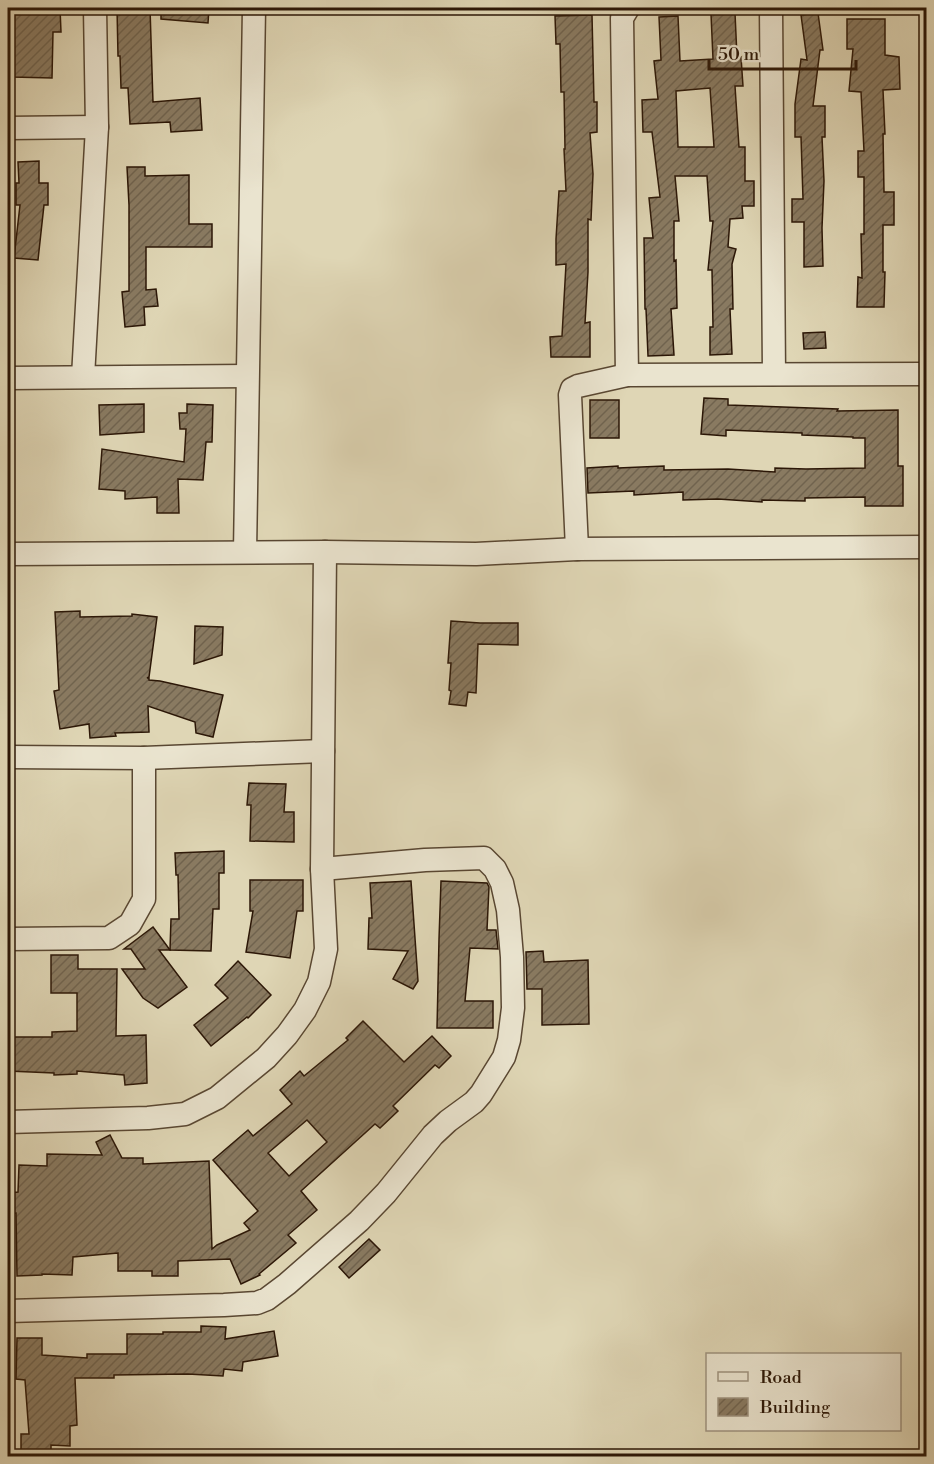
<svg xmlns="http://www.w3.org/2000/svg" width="934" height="1464" font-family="'Libre Bodoni',serif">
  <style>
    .building { fill: url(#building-hatch); stroke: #2c1707; stroke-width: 1.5; fill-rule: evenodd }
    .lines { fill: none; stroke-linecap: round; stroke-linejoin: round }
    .minor-casing { stroke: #594732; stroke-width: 25 }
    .minor { stroke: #eae4cf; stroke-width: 22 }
  </style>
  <defs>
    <pattern id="building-hatch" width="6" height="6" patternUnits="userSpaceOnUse" patternTransform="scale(1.5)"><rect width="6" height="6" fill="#897a61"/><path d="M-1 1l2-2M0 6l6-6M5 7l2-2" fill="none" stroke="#70634e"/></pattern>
  </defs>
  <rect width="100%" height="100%" fill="#dfd6b5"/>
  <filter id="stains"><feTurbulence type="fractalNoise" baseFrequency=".00333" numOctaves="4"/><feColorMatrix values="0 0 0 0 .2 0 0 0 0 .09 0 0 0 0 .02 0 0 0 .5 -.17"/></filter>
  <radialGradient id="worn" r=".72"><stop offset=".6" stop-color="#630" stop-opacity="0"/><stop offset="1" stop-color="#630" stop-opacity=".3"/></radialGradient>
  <g class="building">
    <polygon points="8,8 60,8 61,32 53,32 52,78 12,77 11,36 8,36"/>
    <polygon points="117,8 150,8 153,102 200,98 202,130 171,132 170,122 130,124 128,88 121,88 120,56 118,56"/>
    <polygon points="161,8 209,8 208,23 161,19"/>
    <path d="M 735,13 L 737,57 L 741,57 L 743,86 L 735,86 L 739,147 L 745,147 L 745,181 L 754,181 L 754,206 L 742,206 L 743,218 L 730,219 L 728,247 L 736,249 L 732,264 L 733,309 L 730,309 L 732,354 L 710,355 L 710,327 L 713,327 L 712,270 L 708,270 L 713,221 L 710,221 L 707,176 L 675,176 L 679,221 L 674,221 L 674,261 L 676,260 L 677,308 L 671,309 L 674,355 L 648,356 L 646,309 L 645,309 L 644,238 L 653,238 L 649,198 L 660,197 L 652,132 L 643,132 L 642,100 L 658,99 L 654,61 L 661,60 L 659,17 L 678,16 L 680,61 L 713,59 L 711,14 ZM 710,88 L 714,147 L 678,147 L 676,91 Z"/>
    <polygon points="818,13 823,50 820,50 813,106 825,106 825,137 822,137 824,181 822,228 823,266 804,267 804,222 792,222 792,199 803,199 801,137 795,137 795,104 801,59 807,60 801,15"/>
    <polygon points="592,15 594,102 597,102 597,132 590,133 593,174 591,220 588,219 588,272 585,323 590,322 590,357 551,357 550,337 562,336 566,264 556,265 556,239 559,191 566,191 564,149 565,149 564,92 561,92 560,44 556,44 555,16"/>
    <polygon points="847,19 885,19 885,55 899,57 900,89 883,90 885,134 883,134 884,192 894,192 894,225 883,225 883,272 885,272 884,307 857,307 858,277 862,278 861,234 864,234 864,177 858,177 858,151 864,151 861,92 849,91 853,49 847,49"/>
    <polygon points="39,161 39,183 48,183 48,205 44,205 38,260 14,258 20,205 16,205 16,183 19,183 18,162"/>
    <polygon points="127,167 145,167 145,176 189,175 189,224 212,224 212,247 146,247 146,290 156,289 158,306 144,307 145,325 125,327 122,292 129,291 129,205"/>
    <polygon points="825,332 826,348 804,349 803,333"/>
    <polygon points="704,398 728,399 728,405 838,409 837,411 898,410 898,466 903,466 903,506 865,506 865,497 805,498 805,501 762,500 762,502 718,499 683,500 683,492 634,495 634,491 588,493 587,468 618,466 618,468 664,466 664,470 728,469 775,472 775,468 806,469 865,468 865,438 853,438 853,437 802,435 802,433 726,430 726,436 701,434"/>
    <rect x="590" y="400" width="29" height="38"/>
    <polygon points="144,404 144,432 100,435 99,405"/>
    <polygon points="187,404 213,405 212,442 206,442 203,480 178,479 179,513 157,513 157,497 125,499 125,491 99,489 102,449 184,462 186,429 180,429 179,413 187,413"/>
    <polygon points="80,611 80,617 132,616 132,614 157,617 149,677 147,678 149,678 149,680 160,681 223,695 213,737 196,733 195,722 148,706 149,732 115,733 116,736 90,738 89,724 60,729 54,691 59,690 55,612"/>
    <polygon points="451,621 480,623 518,623 518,645 478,644 476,693 468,692 466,706 449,704 451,691 449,690 451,663 448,663"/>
    <polygon points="195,626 223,627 222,655 194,664"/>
    <polygon points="249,783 286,784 284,812 294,812 294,842 250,841 251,805 247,805"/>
    <polygon points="224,851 224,873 219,873 219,909 213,909 211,951 170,950 171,919 179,919 178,875 176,875 175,853"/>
    <polygon points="250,880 303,880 303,911 297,911 290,958 246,952 253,911 250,911"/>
    <polygon points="411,881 418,981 413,989 393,979 408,951 368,949 369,918 372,918 370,883"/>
    <polygon points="441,881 487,883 489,887 487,930 496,930 498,949 470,948 465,1001 493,1001 493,1028 437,1028 439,939"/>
    <polygon points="153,927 170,950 159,950 187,987 158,1008 143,998 122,969 145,969 131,949 124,949"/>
    <polygon points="543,951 544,962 588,960 589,1024 542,1025 542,989 527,989 526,952"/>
    <polygon points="51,955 78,955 78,969 117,969 116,1036 146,1035 147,1083 125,1085 124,1075 77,1071 77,1074 54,1075 54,1073 8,1071 8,1037 52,1037 52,1032 77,1031 77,993 51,993"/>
    <polygon points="238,961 271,995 248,1018 247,1017 211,1046 194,1025 228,998 215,985"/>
    <path d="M 363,1021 L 404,1062 L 432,1036 L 451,1056 L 439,1068 L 435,1065 L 393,1106 L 398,1111 L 380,1128 L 375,1124 L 301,1191 L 317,1210 L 288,1235 L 296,1243 L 259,1274 L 260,1275 L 241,1284 L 230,1259 L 178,1261 L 178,1276 L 152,1276 L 152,1271 L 118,1271 L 118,1253 L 73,1257 L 72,1275 L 42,1274 L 42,1275 L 17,1276 L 16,1213 L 9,1214 L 8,1193 L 18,1192 L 19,1165 L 47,1166 L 47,1154 L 102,1155 L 96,1142 L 110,1135 L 122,1158 L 143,1158 L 143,1164 L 209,1161 L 212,1249 L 217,1245 L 250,1230 L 244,1223 L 258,1211 L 213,1160 L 248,1130 L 253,1136 L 292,1104 L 280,1090 L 300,1071 L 304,1076 L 348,1040 L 346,1038 ZM 307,1120 L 327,1142 L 289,1176 L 268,1153 Z"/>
    <polygon points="369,1239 380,1250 349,1278 339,1267"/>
    <polygon points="201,1326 226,1327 225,1339 274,1331 278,1356 243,1362 242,1371 224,1369 223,1376 188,1374 114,1375 114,1378 75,1378 77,1425 70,1426 70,1446 51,1445 51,1456 21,1456 21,1434 29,1434 25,1380 16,1379 17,1338 42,1338 42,1355 87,1358 87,1354 127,1354 127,1334 163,1334 163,1332 201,1332"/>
  </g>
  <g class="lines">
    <defs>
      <g id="minor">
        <polyline points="771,8 774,374"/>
        <polyline points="8,128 97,127"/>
        <polyline points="627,375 622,18 628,8"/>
        <polyline points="83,377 97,127 95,8"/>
        <polyline points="8,378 247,376"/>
        <polyline points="577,549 570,395 572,389 578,386 627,375 926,374"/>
        <polyline points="245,552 254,8"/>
        <polyline points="8,554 325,552 476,554 577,549 926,547"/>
        <polyline points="8,757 144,758 323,751"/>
        <polyline points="8,939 109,938 130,924 144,899 144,758"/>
        <polyline points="8,1122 148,1118 185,1114 217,1098 266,1058 287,1035 305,1010 319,982 326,949 322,869 325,552"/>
        <polyline points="8,1311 224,1305 257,1303 267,1299 287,1284 359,1221 386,1193 433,1135 448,1121 474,1102 481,1094 504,1057 509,1040 513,1008 512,957 508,910 502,883 495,869 484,858 425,860 322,869"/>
      </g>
    </defs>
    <use href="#minor" class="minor-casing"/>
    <use href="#minor" class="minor"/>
  </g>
  <rect width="934" height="1464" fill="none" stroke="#dfd6b5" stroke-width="30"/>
  <rect x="9" y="9" width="916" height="1446" fill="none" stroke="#2c1707" stroke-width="3"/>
  <rect x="15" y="15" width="904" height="1434" fill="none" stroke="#2c1707" stroke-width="1.5"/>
  <rect x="706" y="1353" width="195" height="78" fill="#eae4cf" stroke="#9e927f" stroke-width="1.5"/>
  <rect x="718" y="1372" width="30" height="9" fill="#eae4cf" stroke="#9e927f" stroke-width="1.5"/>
  <text x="760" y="1383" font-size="18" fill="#2c1707">Road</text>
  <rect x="718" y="1398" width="30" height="18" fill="url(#building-hatch)" stroke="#9e927f" stroke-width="1.5"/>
  <text x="760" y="1413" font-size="18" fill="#2c1707">Building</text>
  <path d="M709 60v9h147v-9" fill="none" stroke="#2c1707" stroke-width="3"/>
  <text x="718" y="60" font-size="18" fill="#2c1707" stroke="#eae4cf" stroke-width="4.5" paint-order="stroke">50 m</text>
  <rect width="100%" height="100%" filter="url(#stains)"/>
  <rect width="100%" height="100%" fill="url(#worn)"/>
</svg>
